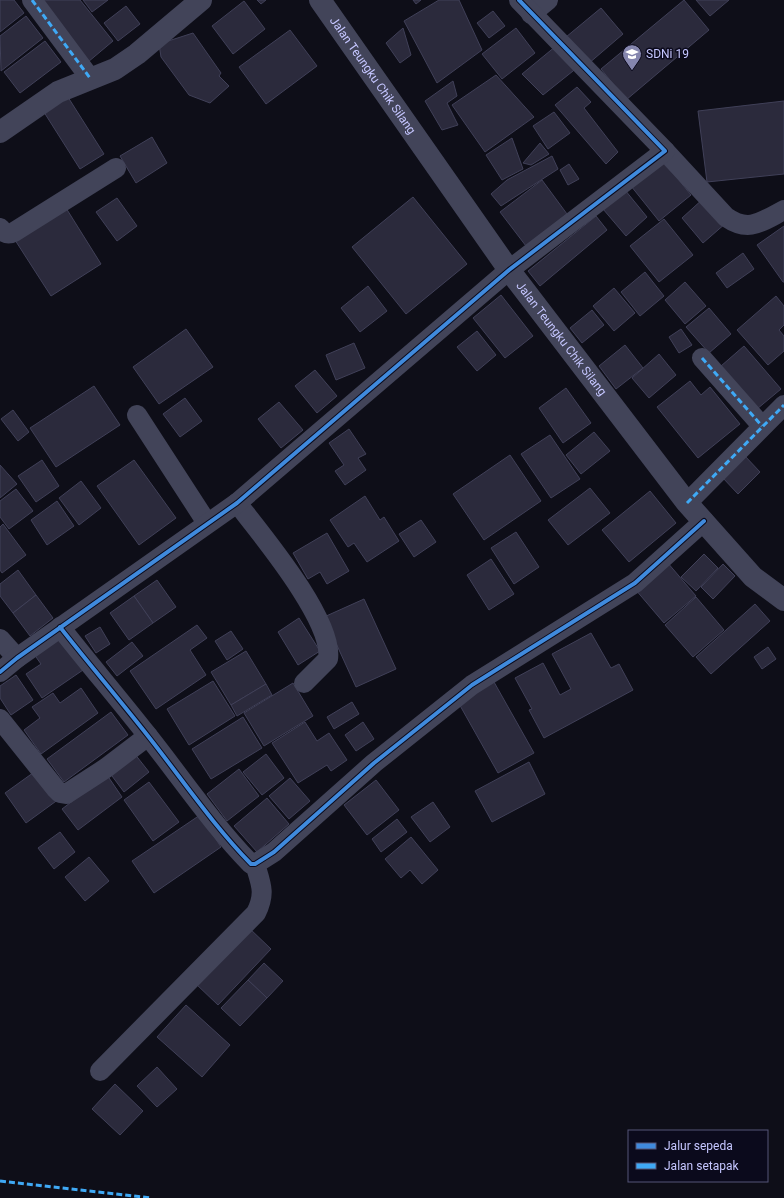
<svg xmlns="http://www.w3.org/2000/svg" width="784" height="1198" font-family="Roboto,sans-serif">
  <style>
    .building { fill: #2b2a3c; stroke: #404058 }
    .lines { fill: none; stroke-linecap: round; stroke-linejoin: round }
    .minor { stroke: #424459; stroke-width: 20 }
    .tertiary { stroke: #424459; stroke-width: 22 }
    .quiet { stroke: #3fa9f5; stroke-width: 3; stroke-dasharray: 6 3; stroke-linecap: butt }
    .cycleway-casing { stroke: #0b0a1c; stroke-width: 6 }
    .cycleway { stroke: #408adc; stroke-width: 4 }
    .labels { text-anchor: middle; dominant-baseline: central; stroke-width: 3; stroke-linejoin: round; paint-order: stroke }
    .poi-label { font-size: 12px; fill: #c5c6ff; stroke: #0b0a1c; text-anchor: start }
    .street-label { font-size: 12px; fill: #c5c6ff; stroke: #0b0a1c }
  </style>
  <rect width="100%" height="100%" fill="#0e0e18"/>
  <g class="building">
    <polygon points="0,0 14,0 24,13 0,32"/>
    <polygon points="39,0 80,0 113,41 88,62"/>
    <polygon points="83,0 108,0 92,12"/>
    <polygon points="257,0 266,0 261,4"/>
    <polygon points="413,0 421,0 416,4"/>
    <polygon points="439,0 459,0 482,50 437,83 404,21"/>
    <polygon points="684,0 709,30 626,100 601,69"/>
    <polygon points="696,0 729,0 710,16"/>
    <polygon points="244,1 265,29 233,54 212,26"/>
    <polygon points="126,6 140,24 118,41 104,23"/>
    <polygon points="601,8 623,34 588,64 566,37"/>
    <polygon points="493,11 505,26 489,38 477,23"/>
    <polygon points="26,16 43,38 1,71 0,36"/>
    <polygon points="403,28 411,55 400,63 386,43"/>
    <polygon points="516,28 535,53 502,79 482,54"/>
    <polygon points="290,30 317,66 266,104 239,67"/>
    <polygon points="193,33 221,73 219,76 229,86 210,103 189,95 161,57 159,44"/>
    <polygon points="45,41 61,62 20,93 4,72"/>
    <polygon points="556,46 578,67 543,95 522,74"/>
    <polygon points="496,75 534,117 485,152 452,105"/>
    <polygon points="453,81 457,96 447,103 458,125 442,130 425,101"/>
    <polygon points="577,87 591,102 584,108 618,152 606,164 555,105"/>
    <polygon points="66,94 104,154 80,169 42,109"/>
    <polygon points="784,101 784,174 707,182 698,111"/>
    <polygon points="554,112 570,133 548,149 533,126"/>
    <polygon points="152,137 167,163 136,183 120,156"/>
    <polygon points="512,138 523,169 502,180 486,155"/>
    <polygon points="540,143 549,154 531,165 523,163"/>
    <polygon points="552,156 558,169 501,206 491,194 507,180"/>
    <polygon points="662,159 691,195 659,221 631,186"/>
    <polygon points="569,164 579,179 568,185 560,170"/>
    <polygon points="542,180 567,214 526,246 500,212"/>
    <polygon points="625,190 647,217 626,236 603,209"/>
    <polygon points="413,197 467,264 406,314 352,247"/>
    <polygon points="117,198 137,226 117,241 96,212"/>
    <polygon points="704,198 726,223 703,243 682,218"/>
    <polygon points="66,208 101,264 51,296 15,240"/>
    <polygon points="596,216 607,230 540,286 528,271"/>
    <polygon points="664,219 693,255 659,282 630,246"/>
    <polygon points="784,226 784,282 783,282 757,245"/>
    <polygon points="743,253 754,269 727,288 716,273"/>
    <polygon points="645,272 664,296 640,316 621,292"/>
    <polygon points="685,282 706,306 685,324 665,300"/>
    <polygon points="368,286 387,311 360,332 341,308"/>
    <polygon points="614,288 635,313 614,331 593,306"/>
    <polygon points="501,295 533,336 505,358 473,318"/>
    <polygon points="776,296 784,306 784,325 779,330 784,336 784,351 768,365 737,330"/>
    <polygon points="709,308 731,334 709,353 686,327"/>
    <polygon points="592,310 604,325 582,343 570,328"/>
    <polygon points="186,329 213,367 159,404 133,367"/>
    <polygon points="681,329 692,345 679,353 669,337"/>
    <polygon points="477,331 496,355 477,371 457,347"/>
    <polygon points="354,343 365,368 336,380 326,355"/>
    <polygon points="625,345 643,368 616,389 599,366"/>
    <polygon points="744,346 781,389 757,409 721,366"/>
    <polygon points="659,354 676,375 649,398 632,378"/>
    <polygon points="315,370 337,396 317,413 295,386"/>
    <polygon points="690,381 701,395 710,387 740,424 698,458 657,407"/>
    <polygon points="94,386 120,425 56,467 30,428"/>
    <polygon points="566,388 591,423 563,443 539,408"/>
    <polygon points="185,398 202,421 180,437 163,414"/>
    <polygon points="279,402 303,430 281,448 258,419"/>
    <polygon points="13,410 29,432 18,441 1,419"/>
    <polygon points="349,429 366,454 358,458 366,470 345,485 335,471 344,465 329,443"/>
    <polygon points="594,432 610,451 581,474 566,455"/>
    <polygon points="550,435 580,479 551,498 521,454"/>
    <polygon points="510,455 541,501 484,540 453,494"/>
    <polygon points="744,455 760,472 738,494 722,477"/>
    <polygon points="42,460 59,486 36,502 18,476"/>
    <polygon points="134,460 176,518 139,545 97,486"/>
    <polygon points="0,465 17,484 0,498"/>
    <polygon points="81,481 101,508 79,525 59,498"/>
    <polygon points="590,488 610,513 568,545 548,520"/>
    <polygon points="16,489 33,511 9,529 0,517 0,501"/>
    <polygon points="650,491 676,523 629,562 602,530"/>
    <polygon points="365,496 380,520 384,517 399,541 367,562 354,543 348,547 330,520"/>
    <polygon points="57,501 74,526 47,545 31,520"/>
    <polygon points="421,520 436,542 414,557 399,534"/>
    <polygon points="3,524 26,555 2,573 0,570 0,527"/>
    <polygon points="516,532 539,567 514,584 491,548"/>
    <polygon points="327,533 349,571 327,584 320,572 308,579 293,553"/>
    <polygon points="704,554 718,568 696,591 681,577"/>
    <polygon points="491,559 514,594 489,610 467,575"/>
    <polygon points="667,562 696,596 664,623 635,589"/>
    <polygon points="723,564 735,576 713,599 701,587"/>
    <polygon points="18,570 36,595 13,613 0,596 0,584"/>
    <polygon points="157,580 176,607 153,623 134,596"/>
    <polygon points="36,595 53,618 30,636 13,613"/>
    <polygon points="134,596 153,623 129,640 110,613"/>
    <polygon points="696,597 724,630 693,657 665,625"/>
    <polygon points="364,599 396,669 356,687 324,617"/>
    <polygon points="755,604 770,621 711,674 696,657"/>
    <polygon points="299,618 320,651 298,665 278,632"/>
    <polygon points="197,625 207,638 190,650 206,675 156,709 130,671"/>
    <polygon points="100,627 110,644 96,653 85,636"/>
    <polygon points="231,631 243,649 227,660 215,641"/>
    <polygon points="57,632 83,670 42,698 26,674 41,664 31,650"/>
    <polygon points="591,633 611,668 619,664 633,690 544,738 529,710 532,709 515,678 543,663 560,695 571,689 552,654"/>
    <polygon points="132,642 143,656 117,676 106,662"/>
    <polygon points="768,647 776,659 762,669 754,657"/>
    <polygon points="246,651 266,684 231,705 211,672"/>
    <polygon points="16,675 33,700 11,715 0,698 0,686"/>
    <polygon points="213,681 235,716 189,745 167,709"/>
    <polygon points="494,682 534,753 498,773 458,702"/>
    <polygon points="293,683 313,716 264,746 244,713"/>
    <polygon points="266,684 272,695 237,716 231,705"/>
    <polygon points="81,688 98,713 41,754 24,730 40,718 32,707 53,693 60,703"/>
    <polygon points="352,702 359,714 334,729 327,717"/>
    <polygon points="111,712 128,735 64,782 47,759"/>
    <polygon points="243,717 262,748 211,779 192,749"/>
    <polygon points="305,722 317,741 329,733 347,760 331,771 327,765 298,783 272,743"/>
    <polygon points="363,722 374,739 356,751 345,735"/>
    <polygon points="134,753 149,772 124,792 109,772"/>
    <polygon points="266,754 284,778 262,795 243,772"/>
    <polygon points="529,762 545,794 492,822 475,791"/>
    <polygon points="239,769 259,796 227,821 207,794"/>
    <polygon points="37,770 59,799 26,823 5,793"/>
    <polygon points="107,775 122,797 78,830 62,809"/>
    <polygon points="290,778 310,801 289,819 269,796"/>
    <polygon points="376,780 399,810 367,835 344,805"/>
    <polygon points="149,782 179,822 153,841 124,800"/>
    <polygon points="267,798 289,824 257,852 234,826"/>
    <polygon points="433,802 450,827 430,842 411,817"/>
    <polygon points="200,815 221,847 154,893 132,861"/>
    <polygon points="397,819 407,832 381,852 372,839"/>
    <polygon points="60,832 75,852 54,869 38,848"/>
    <polygon points="411,837 438,870 422,884 410,870 401,878 385,859"/>
    <polygon points="89,857 109,881 85,901 65,877"/>
    <polygon points="248,927 271,949 218,1005 195,983"/>
    <polygon points="264,963 283,981 267,998 248,980"/>
    <polygon points="248,980 267,998 240,1026 221,1008"/>
    <polygon points="186,1005 230,1045 202,1077 157,1037"/>
    <polygon points="157,1067 177,1089 157,1107 137,1086"/>
    <polygon points="115,1084 143,1111 120,1135 92,1109"/>
  </g>
  <g class="lines">
    <g class="minor">
      <polyline points="32,0 90,78"/>
      <polyline points="531,14 548,0"/>
      <path d="M 665,151 L 726,217 C 749,233 761,222 784,210"/>
      <path d="M 0,228 C 4,233 8,235 14,232 L 116,168"/>
      <polyline points="702,358 762,426"/>
      <polyline points="137,415 207,523"/>
      <path d="M 237,503 C 261,534 334,621 328,659 L 304,683"/>
      <polyline points="687,503 784,405"/>
      <path d="M 60,627 C 89,664 119,699 148,736 C 182,779 213,825 251,864 L 255,864 L 274,852 L 374,763 L 472,685 L 635,583 L 704,521"/>
      <polyline points="0,639 17,658"/>
      <polyline points="0,672 17,658 237,503 509,270 665,151 519,0"/>
      <polyline points="0,719 56,789 60,793 66,794 106,768 148,736"/>
      <path d="M 100,1071 L 256,913 C 266,893 261,884 255,864"/>
    </g>
    <g class="tertiary">
      <path id="s1" d="M 320,0 L 509,270 L 687,503 L 753,577 L 784,600"/>
      <polyline points="0,132 58,92 115,69 137,54 201,0"/>
    </g>
    <g class="quiet">
      <polyline points="32,0 90,78"/>
      <polyline points="702,358 762,426"/>
      <polyline points="687,503 784,405"/>
      <polyline points="0,1181 152,1198"/>
    </g>
    <defs>
      <g id="cycleway">
        <path d="M 60,627 C 89,664 119,699 148,736 C 182,779 213,825 251,864 L 255,864 L 274,852 L 374,763 L 472,685 L 635,583 L 704,521"/>
        <polyline points="0,672 17,658 237,503 509,270 665,151 519,0"/>
      </g>
    </defs>
    <use href="#cycleway" class="cycleway-casing"/>
    <use href="#cycleway" class="cycleway"/>
  </g>
  <defs>
    <symbol id="school-pin" viewBox="-11 -11 22 30"><path d="M0 17L-7.5 6A9.5 9.5 0 1 1 7.5 6Z" fill="#8586ae" stroke="#0b0a1c"/><path d="M0-5L7-2L0 1L-7-2ZM-4 1L0 2.5L4 1V4Q0 6-4 4Z" fill="#fff"/></symbol>
  </defs>
  <g fill-rule="evenodd">
    <use href="#school-pin" x="621" y="43" width="22" height="30"/>
  </g>
  <g class="labels">
    <g class="poi-label">
      <text x="646" y="54">SDNi 19</text>
    </g>
    <g class="street-label">
      <text stroke="none"><textPath href="#s1" startOffset="92">Jalan Teungku Chik Silang</textPath></text>
      <text stroke="none"><textPath href="#s1" startOffset="416">Jalan Teungku Chik Silang</textPath></text>
    </g>
  </g>
  <rect x="628" y="1130" width="140" height="52" fill="#0b0a1c" stroke="#555577"/>
  <rect x="636" y="1143" width="20" height="6" fill="#408adc" stroke="#555577"/>
  <text x="664" y="1150" font-size="12" fill="#c5c6ff">Jalur sepeda</text>
  <rect x="636" y="1163" width="20" height="6" fill="#3fa9f5" stroke="#555577"/>
  <text x="664" y="1170" font-size="12" fill="#c5c6ff">Jalan setapak</text>
</svg>
